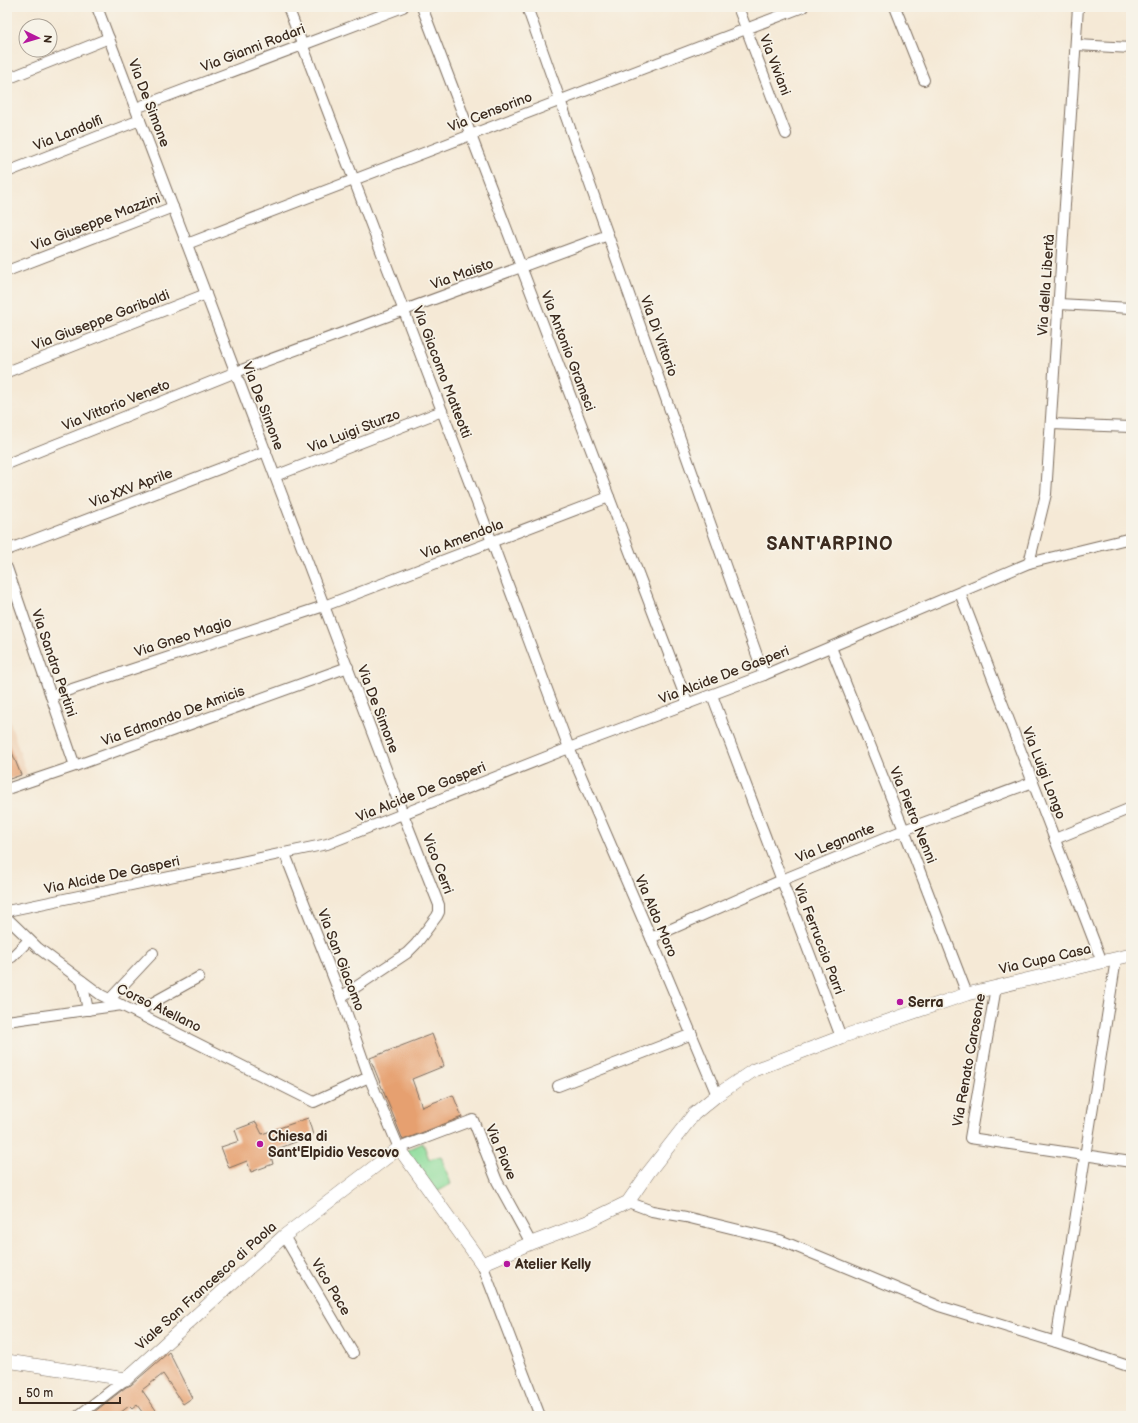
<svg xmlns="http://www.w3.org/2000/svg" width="1138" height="1423" font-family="'Balsamiq Sans',sans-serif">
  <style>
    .built { fill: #f0d6bc }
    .green { fill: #8edd9c; stroke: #64845d }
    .building { fill: #e6a06f }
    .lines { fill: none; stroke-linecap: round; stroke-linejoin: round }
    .minor-casing { stroke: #7c6d5e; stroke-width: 12 }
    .tertiary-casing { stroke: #7c6d5e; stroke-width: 14 }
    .minor { stroke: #fff; stroke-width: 10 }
    .tertiary { stroke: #fff; stroke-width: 13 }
    .poi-dot { fill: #b5179e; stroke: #f7f3e8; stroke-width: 1.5 }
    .labels { text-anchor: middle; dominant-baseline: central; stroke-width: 3.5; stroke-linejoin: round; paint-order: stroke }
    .street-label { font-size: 14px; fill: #3b2a1e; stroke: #f7f3e8 }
    .poi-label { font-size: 14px; font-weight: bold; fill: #3b2a1e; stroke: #f7f3e8; text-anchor: start }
    .district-label { font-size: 18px; font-weight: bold; letter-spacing: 1px; fill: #3b2a1e; stroke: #f7f3e8 }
  </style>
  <rect width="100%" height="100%" fill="#f7f3e8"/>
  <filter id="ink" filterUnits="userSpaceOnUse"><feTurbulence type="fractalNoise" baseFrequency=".025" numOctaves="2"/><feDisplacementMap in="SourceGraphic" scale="8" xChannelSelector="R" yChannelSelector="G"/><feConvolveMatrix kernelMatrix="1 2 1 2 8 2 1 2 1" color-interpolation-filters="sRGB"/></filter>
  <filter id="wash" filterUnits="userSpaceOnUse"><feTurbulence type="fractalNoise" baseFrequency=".012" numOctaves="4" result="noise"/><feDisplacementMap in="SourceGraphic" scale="16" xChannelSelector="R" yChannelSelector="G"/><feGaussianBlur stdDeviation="0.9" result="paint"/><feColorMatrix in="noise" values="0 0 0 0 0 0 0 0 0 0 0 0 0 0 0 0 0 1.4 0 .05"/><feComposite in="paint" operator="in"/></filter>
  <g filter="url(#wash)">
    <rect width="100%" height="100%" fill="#f5e9d6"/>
    <polygon class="built" points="7,713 27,774 7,781"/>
    <polygon class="green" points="423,1143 429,1159 441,1156 451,1184 433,1194 403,1152"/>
    <g id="blocks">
      <g class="building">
        <polygon points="7,742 8,742 21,775 7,780"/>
        <polygon points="432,1034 444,1066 412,1079 422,1107 453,1095 462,1117 403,1140 370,1058"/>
        <polygon points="308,1118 313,1135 270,1152 273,1164 251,1172 247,1161 229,1168 221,1147 239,1141 235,1130 256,1122 262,1134"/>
        <polygon points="169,1352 192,1398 183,1404 163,1374 142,1390 160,1416 145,1416 137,1405 132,1409 129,1406 116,1416 89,1416 126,1387 131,1385"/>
      </g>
    </g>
  </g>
  <g filter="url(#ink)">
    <use href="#blocks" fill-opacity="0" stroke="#7c6d5e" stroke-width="1"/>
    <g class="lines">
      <defs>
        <g id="minor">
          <polyline points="97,7 403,814 439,905 439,912 437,916 416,944 407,953 341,997"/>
          <polyline points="288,7 492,542 569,748 651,938 717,1095"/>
          <polyline points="422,7 688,704"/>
          <polyline points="527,7 764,675"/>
          <polyline points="738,7 786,134"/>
          <polyline points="895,7 924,80"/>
          <polyline points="1077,45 1131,48"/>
          <polyline points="7,79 109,38"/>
          <polyline points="136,108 403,7"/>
          <polyline points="7,172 140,120"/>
          <polyline points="187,244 803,7"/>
          <polyline points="7,271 173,207"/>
          <polyline points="1059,304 1131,308"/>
          <polyline points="7,372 206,294"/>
          <polyline points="1051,424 1131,427"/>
          <polyline points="7,464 236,372 608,235"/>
          <polyline points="275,476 442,411"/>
          <polyline points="7,550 266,451"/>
          <polyline points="1029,563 1046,494 1078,7"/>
          <polyline points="7,568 75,766"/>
          <polyline points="960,593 1102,962"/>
          <polyline points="831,647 904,830 967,994"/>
          <polyline points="712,695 841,1037"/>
          <polyline points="51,696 324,606 609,497"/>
          <polyline points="7,789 75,766 348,667"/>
          <polyline points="1055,839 1131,808"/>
          <polyline points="285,854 341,997 369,1077 399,1148 473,1120 497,1181 531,1243"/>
          <polyline points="7,911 327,844 569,748 764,675 1029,563 1131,538"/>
          <polyline points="7,918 38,948 101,995 314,1102 369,1077"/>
          <polyline points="651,938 782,880 904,830 1033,782"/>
          <polyline points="7,959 12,957 29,940"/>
          <polyline points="82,981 88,1010"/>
          <polyline points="996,987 970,1138 1131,1162"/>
          <polyline points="110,999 153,953"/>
          <polyline points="136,1012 199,977"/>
          <polyline points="7,1021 122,1005"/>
          <polyline points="558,1086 692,1034"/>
          <polyline points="628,1202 652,1211 686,1217 780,1240 939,1306 1056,1342 1131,1367"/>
          <polyline points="284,1236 353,1353"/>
          <polyline points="482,1264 540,1416"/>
          <polyline points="1056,1342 1116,959"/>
          <polyline points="78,1416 126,1379"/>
        </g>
        <polyline id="tertiary" points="7,1361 126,1379 284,1236 399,1148 482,1264 531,1243 587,1222 628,1202 648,1173 694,1114 717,1095 754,1070 841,1037 967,994 1131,955"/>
      </defs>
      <use href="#minor" class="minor-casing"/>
      <use href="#tertiary" class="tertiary-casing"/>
      <use href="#minor" class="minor"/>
      <use href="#tertiary" class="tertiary"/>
    </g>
  </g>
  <g class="poi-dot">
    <circle cx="900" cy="1002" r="4"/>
    <circle cx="260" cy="1144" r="4"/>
    <circle cx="507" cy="1264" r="4"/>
  </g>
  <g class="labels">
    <g class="street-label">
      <text transform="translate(253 48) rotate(-21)">Via Gianni Rodari</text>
      <text transform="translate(775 65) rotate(69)">Via Viviani</text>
      <text transform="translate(149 103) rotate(69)">Via De Simone</text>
      <text transform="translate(490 112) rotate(-21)">Via Censorino</text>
      <text transform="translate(68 133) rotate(-22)">Via Landolfi</text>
      <text transform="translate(96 222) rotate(-21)">Via Giuseppe Mazzini</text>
      <text transform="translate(462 274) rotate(-20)">Via Maisto</text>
      <text transform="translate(1046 285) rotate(-86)">Via della Libertà</text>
      <text transform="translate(101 320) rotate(-21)">Via Giuseppe Garibaldi</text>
      <text transform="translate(659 336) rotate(70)">Via Di Vittorio</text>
      <text transform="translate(568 351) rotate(69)">Via Antonio Gramsci</text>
      <text transform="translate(442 372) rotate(69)">Via Giacomo Matteotti</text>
      <text transform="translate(116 405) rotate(-22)">Via Vittorio Veneto</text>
      <text transform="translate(263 406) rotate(69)">Via De Simone</text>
      <text transform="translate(354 431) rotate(-21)">Via Luigi Sturzo</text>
      <text transform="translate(131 488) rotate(-21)">Via XXV Aprile</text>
      <text transform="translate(462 539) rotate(-21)">Via Amendola</text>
      <text transform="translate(183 637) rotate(-18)">Via Gneo Magio</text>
      <text transform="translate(54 663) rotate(71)">Via Sandro Pertini</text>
      <text transform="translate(724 675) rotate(-21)">Via Alcide De Gasperi</text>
      <text transform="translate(378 709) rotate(69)">Via De Simone</text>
      <text transform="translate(173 716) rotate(-20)">Via Edmondo De Amicis</text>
      <text transform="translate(1044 773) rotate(69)">Via Luigi Longo</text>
      <text transform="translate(421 792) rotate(-22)">Via Alcide De Gasperi</text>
      <text transform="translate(913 815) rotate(68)">Via Pietro Nenni</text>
      <text transform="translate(835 843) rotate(-22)">Via Legnante</text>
      <text transform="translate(438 864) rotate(69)">Vico Cerri</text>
      <text transform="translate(112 875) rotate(-12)">Via Alcide De Gasperi</text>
      <text transform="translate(656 916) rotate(67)">Via Aldo Moro</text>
      <text transform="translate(819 939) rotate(69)">Via Ferruccio Parri</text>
      <text transform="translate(1045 959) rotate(-13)">Via Cupa Casa</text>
      <text transform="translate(341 960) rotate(69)">Via San Giacomo</text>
      <text transform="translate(159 1008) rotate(26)">Corso Atellano</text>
      <text transform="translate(969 1060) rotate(-80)">Via Renato Carosone</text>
      <text transform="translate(501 1152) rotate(67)">Via Piave</text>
      <text transform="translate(206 1286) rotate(-42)">Viale San Francesco di Paola</text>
      <text transform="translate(331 1287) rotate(59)">Vico Pace</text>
    </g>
    <g class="poi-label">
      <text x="908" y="1002">Serra</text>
      <text x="268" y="1136">Chiesa di<tspan x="268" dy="16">Sant'Elpidio Vescovo</tspan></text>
      <text x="515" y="1264">Atelier Kelly</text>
    </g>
    <g class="district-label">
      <text x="830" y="544">SANT'ARPINO</text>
    </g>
  </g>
  <rect width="1138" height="1423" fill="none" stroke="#f7f3e8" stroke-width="24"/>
  <g transform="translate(38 38) rotate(95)"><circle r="19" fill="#f7f3e8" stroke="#aca397"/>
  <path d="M0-3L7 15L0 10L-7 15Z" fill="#b5179e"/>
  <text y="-6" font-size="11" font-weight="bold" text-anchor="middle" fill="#3b2a1e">N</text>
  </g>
  <path d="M20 1397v6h100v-6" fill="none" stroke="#3b2a1e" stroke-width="2"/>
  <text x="26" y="1397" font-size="12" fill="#3b2a1e" stroke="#f7f3e8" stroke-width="3" paint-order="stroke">50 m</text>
</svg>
